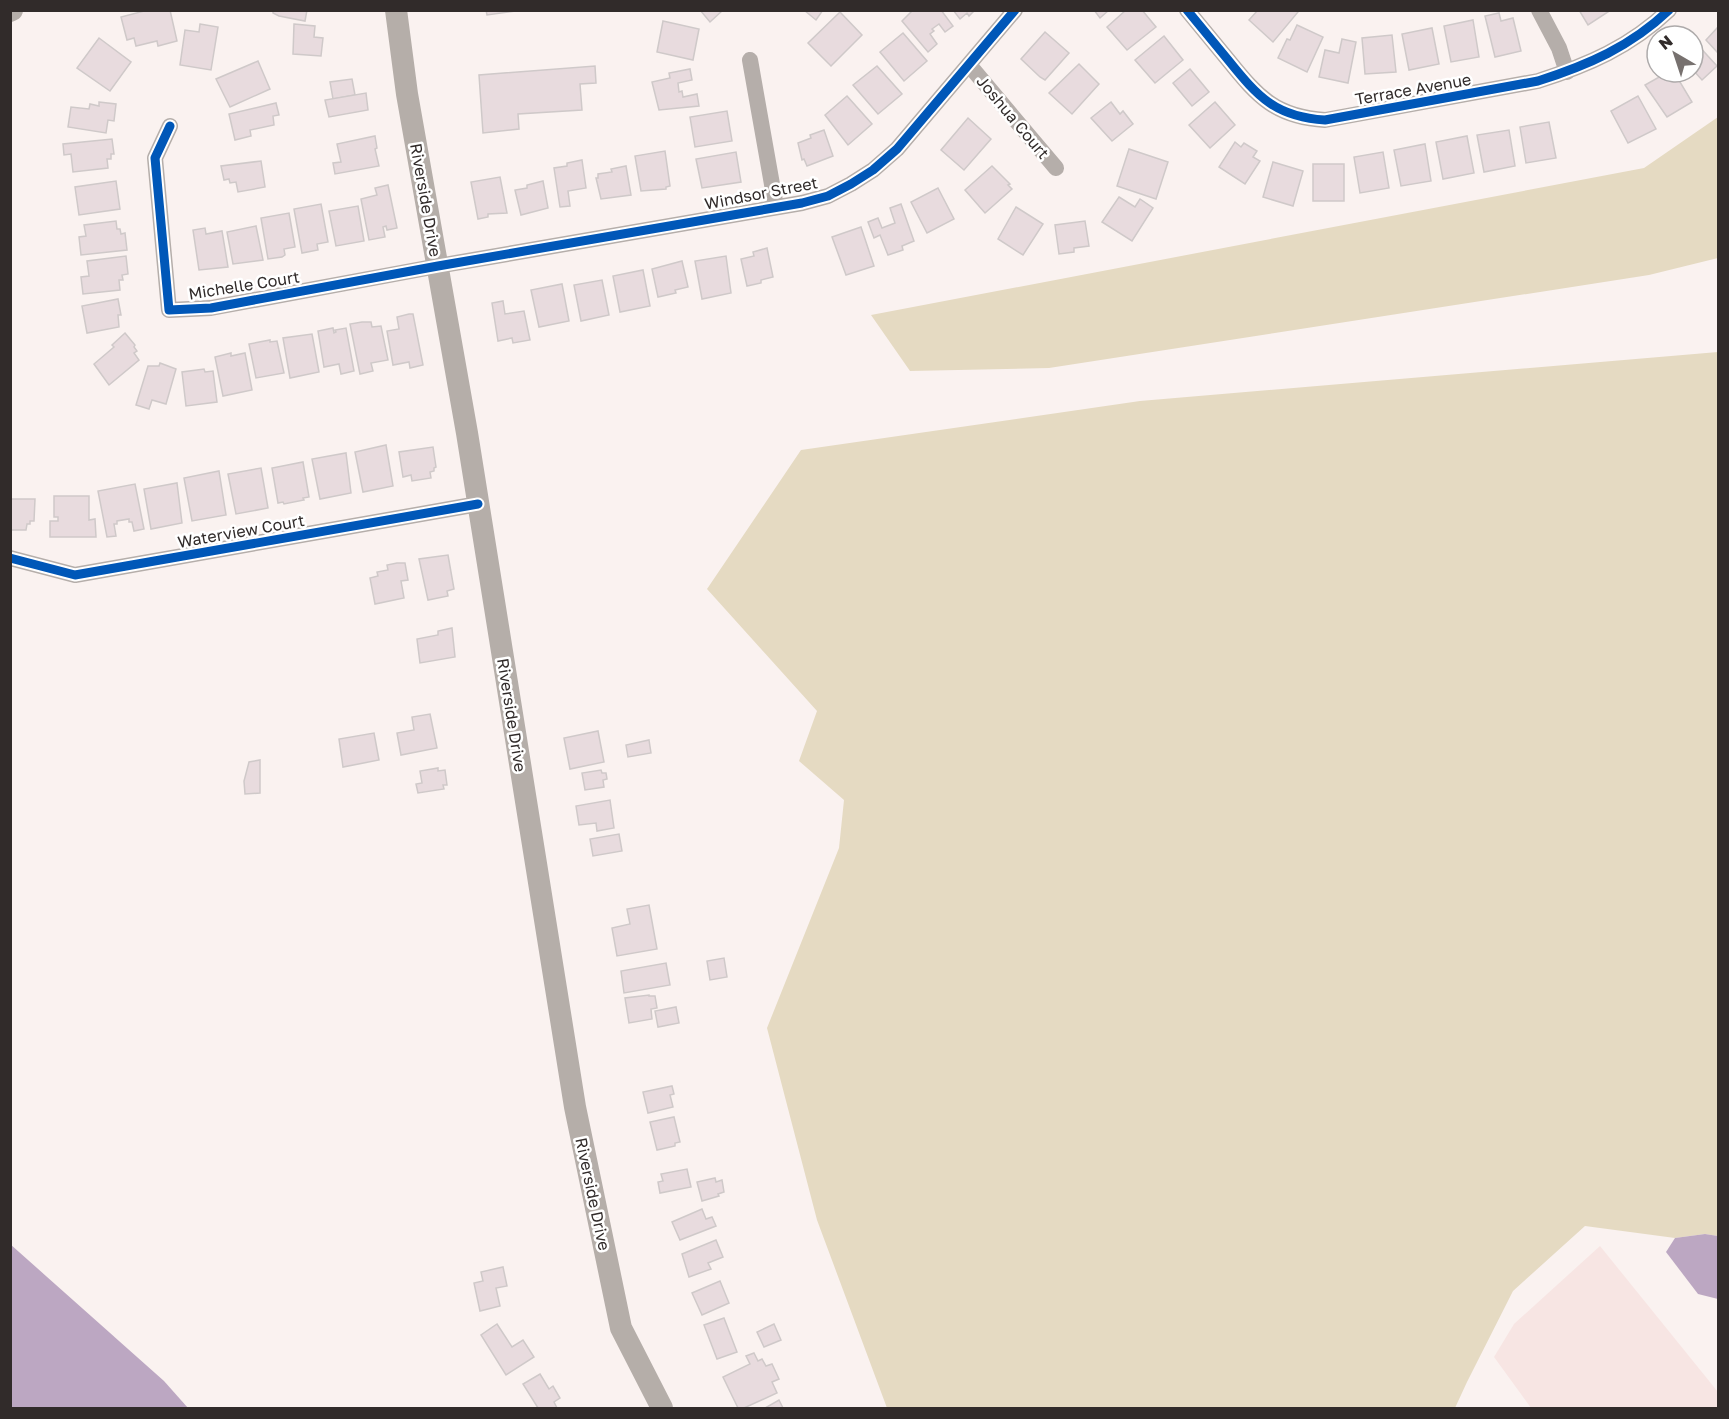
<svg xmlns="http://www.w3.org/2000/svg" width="1729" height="1419" font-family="'Golos Text',sans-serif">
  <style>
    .built { fill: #f7e5e3 }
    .green { fill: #e5dac2 }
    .water { fill: #bca7c2 }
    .building { fill: #e8dbde; stroke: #cfc9c9; stroke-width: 1.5 }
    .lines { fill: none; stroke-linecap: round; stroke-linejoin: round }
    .street { stroke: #b5aeaa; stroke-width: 16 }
    .secondary { stroke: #b5aea9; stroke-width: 22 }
    .cycleway-casing { stroke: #fff; stroke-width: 13 }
    .cycleway { stroke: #0057b8; stroke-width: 9 }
    .labels { text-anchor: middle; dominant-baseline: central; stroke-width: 5; stroke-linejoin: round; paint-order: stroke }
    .street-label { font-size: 16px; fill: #312b2a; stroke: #fff }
  </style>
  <rect width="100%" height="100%" fill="#faf2f0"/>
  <polygon class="built" points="1600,1246 1718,1392 1718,1408 1531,1408 1494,1357 1514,1324"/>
  <g class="green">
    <polygon points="1718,117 1718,258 1649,275 1049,368 910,371 871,315 1644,168"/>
    <polygon points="1718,352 1718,1236 1705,1234 1675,1238 1585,1226 1513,1291 1467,1382 1455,1408 887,1408 817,1220 767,1028 839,848 844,800 799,761 817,711 707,589 801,450 1140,401"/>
  </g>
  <g class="water">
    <polygon points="1705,1234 1718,1236 1718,1299 1698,1294 1666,1252 1675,1238"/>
    <polygon points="10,1244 164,1381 188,1408 11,1408"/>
  </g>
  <g class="building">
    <polygon points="148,10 170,10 177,41 158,46 157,41 136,46 134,38 127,40 121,17"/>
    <polygon points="273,10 307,10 305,21 279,16 273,13"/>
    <polygon points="486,10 515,10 515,11 487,15"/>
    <polygon points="700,10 723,10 710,22"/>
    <polygon points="804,10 823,10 816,20"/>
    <polygon points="913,10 941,10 953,26 945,32 939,24 932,29 934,31 930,34 937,44 928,52 902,21"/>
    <polygon points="953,10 974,10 974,11 969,16 967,13 960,19"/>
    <polygon points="1094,10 1109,10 1100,18"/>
    <polygon points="1126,10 1142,10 1156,27 1127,50 1107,27"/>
    <polygon points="1258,10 1295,10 1298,12 1273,42 1249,20"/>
    <polygon points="1579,10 1611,10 1588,25"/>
    <polygon points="840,12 862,35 831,66 808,43"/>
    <polygon points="1499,13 1501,21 1513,18 1521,51 1495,57 1485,16"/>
    <polygon points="1473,20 1479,57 1451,62 1444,26"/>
    <polygon points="663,21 699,29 693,60 657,52"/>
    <polygon points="200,24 218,27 211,70 180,65 185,30 199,32"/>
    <polygon points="294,24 315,26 314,37 323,38 321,56 293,54"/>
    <polygon points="1297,25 1323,37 1307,72 1278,58 1287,39 1290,40"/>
    <polygon points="1718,27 1718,53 1706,40"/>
    <polygon points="1432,28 1439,64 1409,70 1402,34"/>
    <polygon points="1045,32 1069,53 1045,80 1040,77 1021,59"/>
    <polygon points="903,33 927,61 904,81 880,52"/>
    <polygon points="1392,35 1396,72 1365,74 1362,38"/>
    <polygon points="1164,36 1183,60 1155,83 1135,60"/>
    <polygon points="99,38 131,62 110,91 77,68"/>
    <polygon points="1342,39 1356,42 1348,83 1319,77 1325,50 1339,53"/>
    <polygon points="1696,43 1717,66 1702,80 1693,70 1693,46"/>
    <polygon points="258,61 270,89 230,107 216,79"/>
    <polygon points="1079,64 1099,84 1072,114 1049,93"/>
    <polygon points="595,66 596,83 580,84 582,110 518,114 519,129 483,133 479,75"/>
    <polygon points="877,66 902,94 878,114 853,85"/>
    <polygon points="690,69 692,80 678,83 679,92 682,91 683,97 697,94 699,106 659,110 652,82 670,78 669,73"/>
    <polygon points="1190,69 1209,92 1192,106 1173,83"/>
    <polygon points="1668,72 1674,72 1692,102 1667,117 1645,85"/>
    <polygon points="352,79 355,95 333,99 330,82"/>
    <polygon points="366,93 368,110 329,117 325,100"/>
    <polygon points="847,96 872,124 848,145 825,115"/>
    <polygon points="1638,96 1656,129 1628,143 1611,111"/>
    <polygon points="99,102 116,104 114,121 108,120 106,133 68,127 71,107 89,109 90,104 99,106"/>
    <polygon points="1111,102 1120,114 1123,111 1133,124 1112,141 1091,118"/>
    <polygon points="1215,102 1235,125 1210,148 1189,125"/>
    <polygon points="276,103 279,115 273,116 274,125 250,130 251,136 235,140 229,114"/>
    <polygon points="727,111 732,141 695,147 690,117"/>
    <polygon points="968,118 991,139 964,170 941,150"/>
    <polygon points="1549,122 1556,158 1526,163 1520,127"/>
    <polygon points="824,130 833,156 807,166 804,159 802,160 798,143 811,138 810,135"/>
    <polygon points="1509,130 1515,166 1484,172 1477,135"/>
    <polygon points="375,136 377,148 375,149 379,166 335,174 333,163 341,162 337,144"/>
    <polygon points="1467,136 1474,173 1443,179 1436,142"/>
    <polygon points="112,139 114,154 111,154 111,159 107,159 108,168 73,172 71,154 64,155 63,144"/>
    <polygon points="1235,142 1241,147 1244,143 1257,151 1253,157 1260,161 1245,184 1219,167"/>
    <polygon points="1425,144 1431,181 1401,186 1394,150"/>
    <polygon points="1129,149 1168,162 1156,199 1117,186"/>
    <polygon points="665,151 670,186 666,187 666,189 641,191 635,156"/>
    <polygon points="736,152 741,182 702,188 696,159"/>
    <polygon points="1383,152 1389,188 1360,193 1354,157"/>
    <polygon points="582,160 586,188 568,191 570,206 560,207 554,168 567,166 567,163"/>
    <polygon points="261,161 265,187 238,192 236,182 230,183 229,179 224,180 221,166"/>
    <polygon points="1273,162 1303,171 1293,206 1263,197"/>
    <rect x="1313" y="164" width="31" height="37"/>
    <polygon points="626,166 631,195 601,199 596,178 598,178 598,174 612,172 611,169"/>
    <polygon points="992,166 1010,184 1008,185 1012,189 985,213 965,190"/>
    <polygon points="500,177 507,213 488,214 488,217 478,219 471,182"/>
    <polygon points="116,181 120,209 79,215 75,187"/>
    <polygon points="543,181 548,208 521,215 515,190 527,188 527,185"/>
    <polygon points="388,185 397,228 387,230 386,226 383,227 385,237 369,240 361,199 377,195 375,188"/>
    <polygon points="938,188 954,219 927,233 911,202"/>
    <polygon points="1119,197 1135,207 1140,199 1153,208 1132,241 1102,222"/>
    <polygon points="321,204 328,242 317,244 318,250 302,253 294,209"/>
    <polygon points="901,204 914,241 902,246 903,250 888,255 880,235 874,238 868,222 878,218 882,228 895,223 890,208"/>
    <polygon points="358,206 364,241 336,246 329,211"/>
    <polygon points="1016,207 1043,224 1023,255 998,239"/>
    <polygon points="289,213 295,247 284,249 285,255 282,257 268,259 261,218"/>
    <polygon points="116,221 117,229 120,229 121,234 125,233 127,250 81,255 79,237 86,236 84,225"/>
    <polygon points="1085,221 1089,246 1074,248 1074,252 1059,254 1055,225"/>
    <polygon points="256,226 263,260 233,264 227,232"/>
    <polygon points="861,227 874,266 846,275 832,237"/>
    <polygon points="205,228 206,234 222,231 228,267 199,270 193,230"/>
    <polygon points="767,248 773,277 761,280 761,283 747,286 741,259 754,256 753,252"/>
    <polygon points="126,256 128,274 122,275 123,280 119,280 120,290 83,294 81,277 89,276 87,261"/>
    <polygon points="726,256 731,293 702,299 695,261"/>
    <polygon points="682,261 688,287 675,290 676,293 658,297 652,269"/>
    <polygon points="643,270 650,306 620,312 613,276"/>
    <polygon points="602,280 609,315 581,321 574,285"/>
    <polygon points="562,284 569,321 539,327 531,290"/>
    <polygon points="118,299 121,315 118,315 119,327 87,333 82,306"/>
    <polygon points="503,301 505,314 524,311 530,340 513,343 512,338 498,341 492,303"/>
    <polygon points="409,314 413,314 423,365 410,368 409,362 393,365 387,331 399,329 397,317"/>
    <polygon points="362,322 371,322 372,327 381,326 388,360 371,363 373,371 360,374 350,324"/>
    <polygon points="333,328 334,333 336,332 335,330 346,328 354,371 341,374 339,364 324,367 318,331"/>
    <polygon points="125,333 135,345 134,347 137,351 134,353 139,360 109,385 94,364 114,347 112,345"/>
    <polygon points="312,334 319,372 290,378 283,338"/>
    <polygon points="270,340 270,342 277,341 284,373 256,378 249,344"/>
    <polygon points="231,353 231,356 245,353 252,390 223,396 215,357"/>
    <polygon points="160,363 176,369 166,404 152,400 149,409 136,405 148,366 159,366"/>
    <polygon points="204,369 205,372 213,371 217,402 186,406 182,372"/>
    <polygon points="386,445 393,486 363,492 355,452"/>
    <polygon points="433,447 436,467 434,468 434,471 430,472 431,478 412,481 411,475 403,477 399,452"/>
    <polygon points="346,453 351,493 320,499 312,459"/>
    <polygon points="303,462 309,497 303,498 304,500 284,504 283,502 278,503 272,468"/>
    <polygon points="261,468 268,508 236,514 228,474"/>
    <polygon points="219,471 226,515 192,521 184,478"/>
    <polygon points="177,483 182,523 151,529 144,489"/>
    <polygon points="135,484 144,529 134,531 132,522 129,522 129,519 117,521 117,524 114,524 116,536 107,537 98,491"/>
    <polygon points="54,496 89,496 89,520 95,519 96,537 50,537 50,521 58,521 58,517 54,517"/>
    <polygon points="10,499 35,499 34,521 30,521 30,524 27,524 26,530 10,530"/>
    <polygon points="448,555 454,589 447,591 448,596 428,600 419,559"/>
    <polygon points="397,563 405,563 408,580 401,581 404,598 375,604 370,578 378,576 377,572 388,570 387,565"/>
    <polygon points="452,628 455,657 420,663 417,639 438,635 438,631"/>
    <polygon points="430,714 437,748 401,755 397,733 414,730 412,717"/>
    <polygon points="598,731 604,762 570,769 564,738"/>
    <polygon points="374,733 379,760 343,767 339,739"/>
    <polygon points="649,740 651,753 628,757 626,745"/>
    <polygon points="260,760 260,793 245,794 244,781 249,762"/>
    <polygon points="438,768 438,771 445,770 447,785 443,785 444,789 418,793 416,784 422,783 420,771"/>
    <polygon points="601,770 602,773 606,773 607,779 603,780 604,787 585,790 582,773"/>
    <polygon points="610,800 614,828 597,831 596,823 579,825 576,806"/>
    <polygon points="619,834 622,851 593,856 590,839"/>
    <polygon points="649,905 657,949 617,956 612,928 630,924 627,909"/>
    <polygon points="724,958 727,977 710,980 707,961"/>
    <polygon points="666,963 670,985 624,993 621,971"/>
    <polygon points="649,995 649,996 655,996 657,1008 651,1009 652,1019 629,1023 625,998"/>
    <polygon points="676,1007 679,1023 658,1027 655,1011"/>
    <polygon points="672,1086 674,1094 670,1095 673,1107 648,1113 643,1092"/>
    <polygon points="674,1117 680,1142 675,1143 675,1146 657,1150 650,1122"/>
    <polygon points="687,1169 691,1187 660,1193 658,1182 663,1181 661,1174"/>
    <polygon points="715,1178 716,1182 722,1180 724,1192 718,1194 719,1196 702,1201 697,1182"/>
    <polygon points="702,1209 706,1219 712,1217 716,1226 680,1240 672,1222"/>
    <polygon points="716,1240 723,1257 708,1263 711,1269 689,1277 682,1254"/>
    <polygon points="503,1267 507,1286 496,1288 500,1306 480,1311 474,1283 483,1281 481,1272"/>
    <polygon points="720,1281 729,1303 702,1315 692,1293"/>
    <polygon points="724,1318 737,1352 717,1359 704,1325"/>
    <polygon points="497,1324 512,1347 523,1340 534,1357 506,1375 481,1335"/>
    <polygon points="774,1324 781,1340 764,1347 757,1332"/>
    <polygon points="754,1353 758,1361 762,1359 766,1366 772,1364 779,1379 772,1382 777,1393 744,1408 738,1408 723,1377 750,1364 746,1356"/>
    <polygon points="540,1374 549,1389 553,1386 560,1398 554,1402 557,1408 538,1408 523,1384"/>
    <polygon points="779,1400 783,1408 765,1408"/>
  </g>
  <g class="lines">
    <g class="street">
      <path d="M 1187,10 C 1201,27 1215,44 1229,61 C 1258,97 1276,117 1325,120 L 1538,81 C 1588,65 1630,47 1669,10"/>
      <polyline points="1539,10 1559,48 1567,72"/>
      <polyline points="750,60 776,207"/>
      <polyline points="970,66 1056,168"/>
      <polyline points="170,126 155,158 169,310 211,308 438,266 802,203 828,196 851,184 873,170 897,149 1015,10"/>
      <polyline points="10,558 75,575 478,504"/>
    </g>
    <g class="secondary">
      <polyline points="396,10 407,94 467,433 575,1107 621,1328 662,1408"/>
      <polyline points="10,11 12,10"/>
    </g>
    <defs>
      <g id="cycleway">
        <path d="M 1187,10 C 1201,27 1215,44 1229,61 C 1258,97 1276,117 1325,120 L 1538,81 C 1588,65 1630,47 1669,10"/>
        <polyline points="170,126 155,158 169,310 211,308 438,266 802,203 828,196 851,184 873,170 897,149 1015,10"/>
        <polyline points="10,558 75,575 478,504"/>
      </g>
    </defs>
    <use href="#cycleway" class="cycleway-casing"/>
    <use href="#cycleway" class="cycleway"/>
  </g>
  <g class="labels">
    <g class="street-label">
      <text transform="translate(1413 89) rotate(-10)">Terrace Avenue</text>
      <text transform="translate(1013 117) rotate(50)">Joshua Court</text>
      <text transform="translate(761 193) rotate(-11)">Windsor Street</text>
      <text transform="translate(426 200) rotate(80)">Riverside Drive</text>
      <text transform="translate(244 285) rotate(-9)">Michelle Court</text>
      <text transform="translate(241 531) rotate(-10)">Waterview Court</text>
      <text transform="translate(512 715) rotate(81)">Riverside Drive</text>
      <text transform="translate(593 1194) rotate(78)">Riverside Drive</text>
    </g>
  </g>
  <rect width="1729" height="1419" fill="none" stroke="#312b2a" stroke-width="24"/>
  <g transform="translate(1675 54) rotate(321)"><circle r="28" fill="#ffffff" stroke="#adaaaa" stroke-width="1.5"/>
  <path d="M0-4.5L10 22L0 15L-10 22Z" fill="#77716f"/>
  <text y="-9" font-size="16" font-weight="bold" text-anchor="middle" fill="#312b2a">N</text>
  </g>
</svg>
